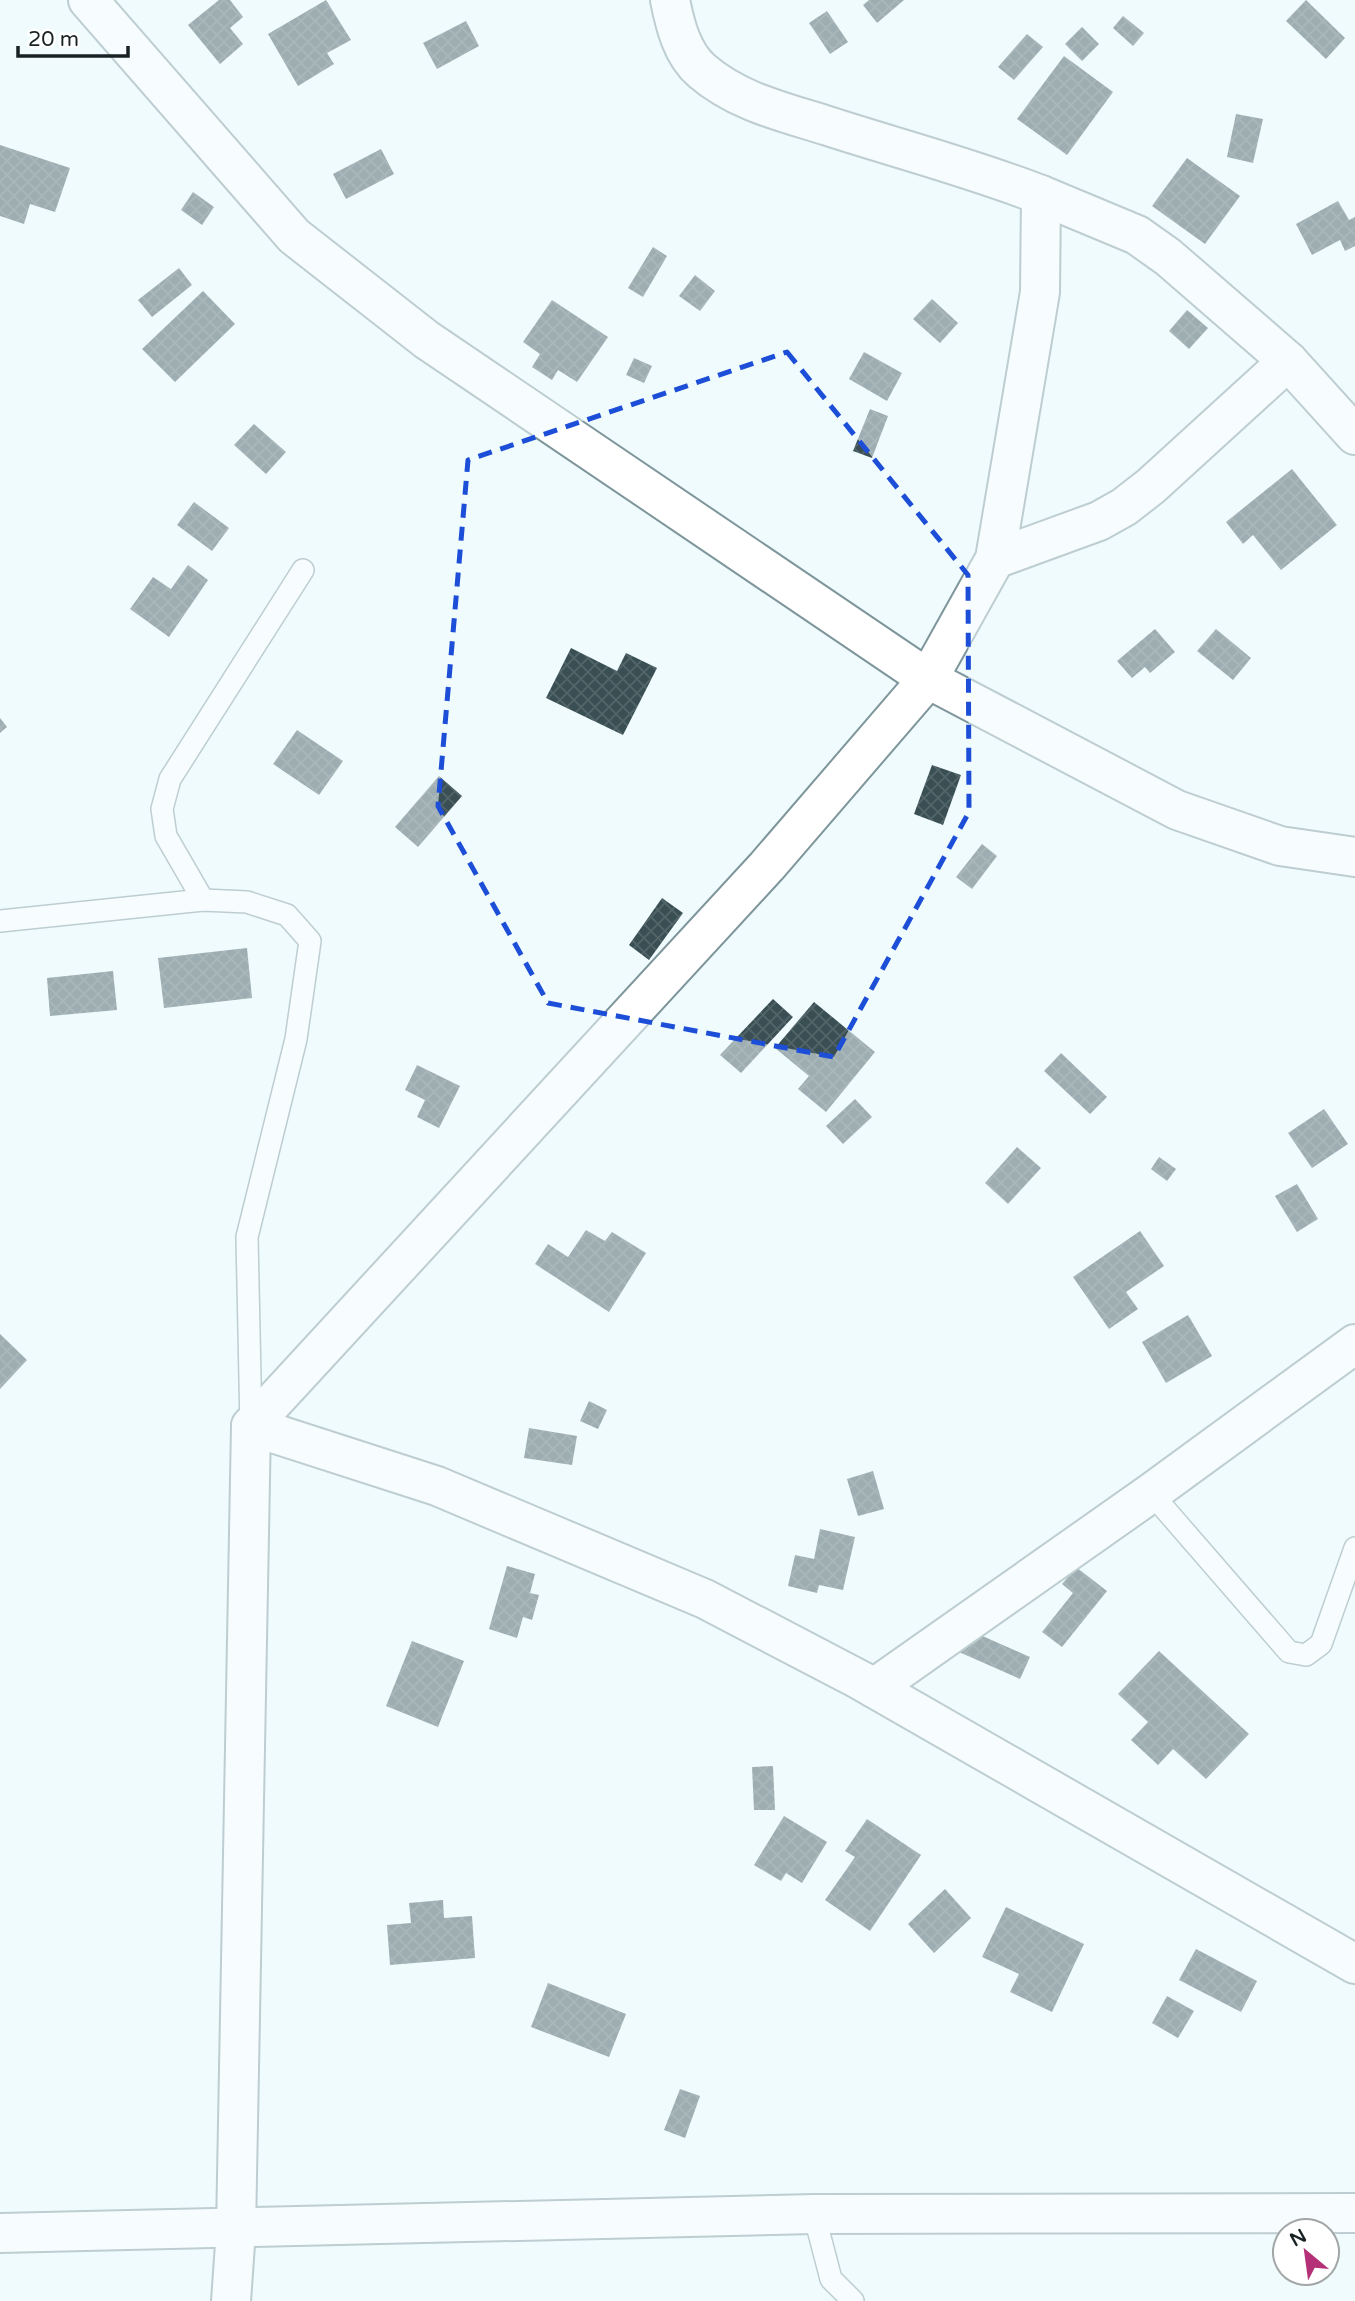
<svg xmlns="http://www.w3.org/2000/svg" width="1355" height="2301" font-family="'Varela Round',sans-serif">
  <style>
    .building { fill: url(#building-cross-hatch) }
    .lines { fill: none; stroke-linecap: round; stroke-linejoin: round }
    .lane-casing { stroke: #7e969b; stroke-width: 24 }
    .street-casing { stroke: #7e969b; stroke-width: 42 }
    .secondary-casing { stroke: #7e969b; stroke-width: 42 }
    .lane { stroke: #fff; stroke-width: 21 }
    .street { stroke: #fff; stroke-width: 38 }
    .secondary { stroke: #fff; stroke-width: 38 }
    .marked { fill: none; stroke: #1d4ed8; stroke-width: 5; stroke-dasharray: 14 9; stroke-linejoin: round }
  </style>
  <defs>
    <pattern id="building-cross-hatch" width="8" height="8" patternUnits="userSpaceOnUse" patternTransform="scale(1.75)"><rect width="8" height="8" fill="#394f54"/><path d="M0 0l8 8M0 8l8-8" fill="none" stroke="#536569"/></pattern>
  </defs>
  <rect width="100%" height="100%" fill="#f0fbfd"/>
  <g class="building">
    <polygon points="219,0 230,0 243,17 230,28 243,44 220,64 188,25"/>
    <polygon points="326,0 351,40 327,53 334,64 298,86 268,34"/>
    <polygon points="869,0 904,0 877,23 863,5"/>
    <polygon points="1306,0 1345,38 1326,59 1286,21"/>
    <polygon points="827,11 848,42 830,54 809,23"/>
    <polygon points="1123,16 1144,33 1133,46 1113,28"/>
    <polygon points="466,21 479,46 437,69 423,43"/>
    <polygon points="1082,27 1099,44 1082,61 1065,44"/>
    <polygon points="1027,34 1043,47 1014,80 998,67"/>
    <polygon points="1064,56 1113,92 1067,155 1017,119"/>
    <polygon points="1236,114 1263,119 1253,163 1227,157"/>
    <polygon points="0,145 70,168 55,212 30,204 24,224 0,216"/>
    <polygon points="381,149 394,174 346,199 333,174"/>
    <polygon points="1187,158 1240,196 1205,244 1152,206"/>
    <polygon points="193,192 214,207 202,225 181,210"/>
    <polygon points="1338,201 1349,220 1355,217 1355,246 1345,251 1340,240 1312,255 1296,224"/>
    <polygon points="653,247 667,256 643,297 628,288"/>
    <polygon points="179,268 192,285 152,317 138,300"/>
    <polygon points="695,275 715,291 700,311 679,296"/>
    <polygon points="203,291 235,324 175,382 142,349"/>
    <polygon points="932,299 958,323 940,343 913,319"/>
    <polygon points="552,300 608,337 577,382 558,370 552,380 532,367 540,354 523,342"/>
    <polygon points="1187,310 1208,328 1189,349 1169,331"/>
    <polygon points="864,352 902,373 887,401 849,379"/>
    <polygon points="634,358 652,366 644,383 626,375"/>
    <polygon points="870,409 888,416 872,458 853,451"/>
    <polygon points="254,424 286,452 266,474 234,445"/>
    <polygon points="1292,469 1337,525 1281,570 1253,535 1243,544 1226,522"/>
    <polygon points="194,502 229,528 212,551 177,525"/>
    <polygon points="188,565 208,580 169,637 130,609 153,577 171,589"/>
    <polygon points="1155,629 1175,652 1150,673 1145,667 1132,678 1117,661"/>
    <polygon points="1216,629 1251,658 1233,680 1197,651"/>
    <polygon points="571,648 617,671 626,653 657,668 623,735 546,698"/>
    <polygon points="0,718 7,727 0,733"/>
    <polygon points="297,730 343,761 319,795 273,764"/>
    <polygon points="932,765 961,775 943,825 914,814"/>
    <polygon points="439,776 462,796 418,847 395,827"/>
    <polygon points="982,844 997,856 972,889 956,877"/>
    <polygon points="662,898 683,913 649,960 629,945"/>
    <polygon points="247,948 252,998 164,1008 158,958"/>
    <polygon points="113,971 117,1010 50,1016 47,978"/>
    <polygon points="773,999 793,1017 741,1073 720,1055"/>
    <polygon points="814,1002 875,1052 826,1112 798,1089 809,1076 775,1048"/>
    <polygon points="1061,1053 1107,1097 1090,1114 1044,1071"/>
    <polygon points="417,1065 460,1086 439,1128 417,1117 425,1100 405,1090"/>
    <polygon points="855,1099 872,1117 843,1144 826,1126"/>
    <polygon points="1324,1109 1348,1144 1312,1168 1288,1133"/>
    <polygon points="1017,1147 1041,1168 1008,1204 985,1183"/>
    <polygon points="1159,1157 1176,1169 1167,1181 1151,1169"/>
    <polygon points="1297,1184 1318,1219 1297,1232 1275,1196"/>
    <polygon points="586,1230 605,1241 612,1232 646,1253 609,1312 535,1264 548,1244 568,1257"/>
    <polygon points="1140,1231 1164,1266 1126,1292 1138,1309 1109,1329 1073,1277"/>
    <polygon points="1188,1315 1212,1356 1166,1383 1142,1342"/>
    <polygon points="0,1334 27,1360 0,1389"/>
    <polygon points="589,1401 607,1410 598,1429 580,1421"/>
    <polygon points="529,1428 577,1436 572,1465 524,1458"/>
    <polygon points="873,1471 884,1509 858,1516 847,1479"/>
    <polygon points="820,1529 855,1537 843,1590 819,1585 817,1593 788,1586 795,1555 814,1559"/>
    <polygon points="507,1566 535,1574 530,1593 539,1595 532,1620 523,1617 517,1638 489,1629"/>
    <polygon points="1076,1567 1107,1591 1062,1647 1042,1632 1073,1593 1062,1584"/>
    <polygon points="969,1630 1030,1657 1020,1679 959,1652"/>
    <polygon points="412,1641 464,1661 438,1727 386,1706"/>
    <polygon points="1159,1651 1249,1734 1206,1779 1173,1749 1158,1765 1131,1740 1148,1722 1118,1694"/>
    <polygon points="773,1766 775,1810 754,1810 752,1767"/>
    <polygon points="784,1816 827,1842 802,1883 786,1873 781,1881 754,1865"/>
    <polygon points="867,1819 921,1855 870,1931 825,1900 855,1857 845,1851"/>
    <polygon points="945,1889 971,1918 934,1953 908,1924"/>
    <polygon points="443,1900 444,1918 472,1916 475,1958 390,1965 387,1925 411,1923 409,1903"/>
    <polygon points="1006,1907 1084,1944 1052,2012 1010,1992 1019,1974 982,1957"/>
    <polygon points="1196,1949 1257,1981 1241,2012 1179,1980"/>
    <polygon points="548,1983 626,2014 609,2057 531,2027"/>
    <polygon points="1167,1996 1194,2011 1178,2038 1152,2023"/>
    <polygon points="680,2089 700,2096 685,2138 664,2130"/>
  </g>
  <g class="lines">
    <defs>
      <g id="lane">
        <polyline points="203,900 166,836 162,809 170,779 303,570"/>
        <polyline points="0,921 203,900 247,902 287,915 310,941 296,1039 247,1237 251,1426"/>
        <polyline points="1151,1493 1289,1652 1306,1655 1321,1644 1355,1548"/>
        <polyline points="814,2214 831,2279 853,2301"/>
      </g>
      <g id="street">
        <path d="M 88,0 L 294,236 L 427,340 L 928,679 L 995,559 L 1040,292 L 1041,195 C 972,168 899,149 828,126 C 784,112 738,102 702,71 C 682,54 675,25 670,0"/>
        <polyline points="1041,195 1137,235 1168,257 1288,361 1355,435"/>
        <polyline points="995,559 1099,521 1124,507 1151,486 1288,361"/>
        <polyline points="251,1426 437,1486 705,1599 860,1680 1355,1964"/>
        <polyline points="874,1688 1151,1493 1355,1344"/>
        <polyline points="231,2301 236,2230 251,1426 767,866 928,679 1177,810 1280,846 1355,857"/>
      </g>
      <polyline id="secondary" points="0,2233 814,2214 1355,2213"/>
    </defs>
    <use href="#lane" class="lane-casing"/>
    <use href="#street" class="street-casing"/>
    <use href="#secondary" class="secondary-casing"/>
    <use href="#lane" class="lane"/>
    <use href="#street" class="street"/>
    <use href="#secondary" class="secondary"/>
  </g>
  <path d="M0 0H1355V2301H0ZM 787,352 L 968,575 L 969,812 L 834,1057 L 548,1003 L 438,806 L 468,460 Z" fill="#f0fbfd" fill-opacity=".55" fill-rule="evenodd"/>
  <path class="marked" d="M 787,352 L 968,575 L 969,812 L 834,1057 L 548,1003 L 438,806 L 468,460 Z"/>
  <g transform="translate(1306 2252) rotate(331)"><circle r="33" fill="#ffffff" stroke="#a3a6a7" stroke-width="2"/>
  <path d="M0-5L12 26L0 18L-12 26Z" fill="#b53177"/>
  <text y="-10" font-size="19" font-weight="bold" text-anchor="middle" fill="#182123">N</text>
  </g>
  <path d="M18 46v10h110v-10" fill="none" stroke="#182123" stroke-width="3.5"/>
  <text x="28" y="46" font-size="21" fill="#182123" stroke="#ffffff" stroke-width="5" paint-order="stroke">20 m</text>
</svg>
